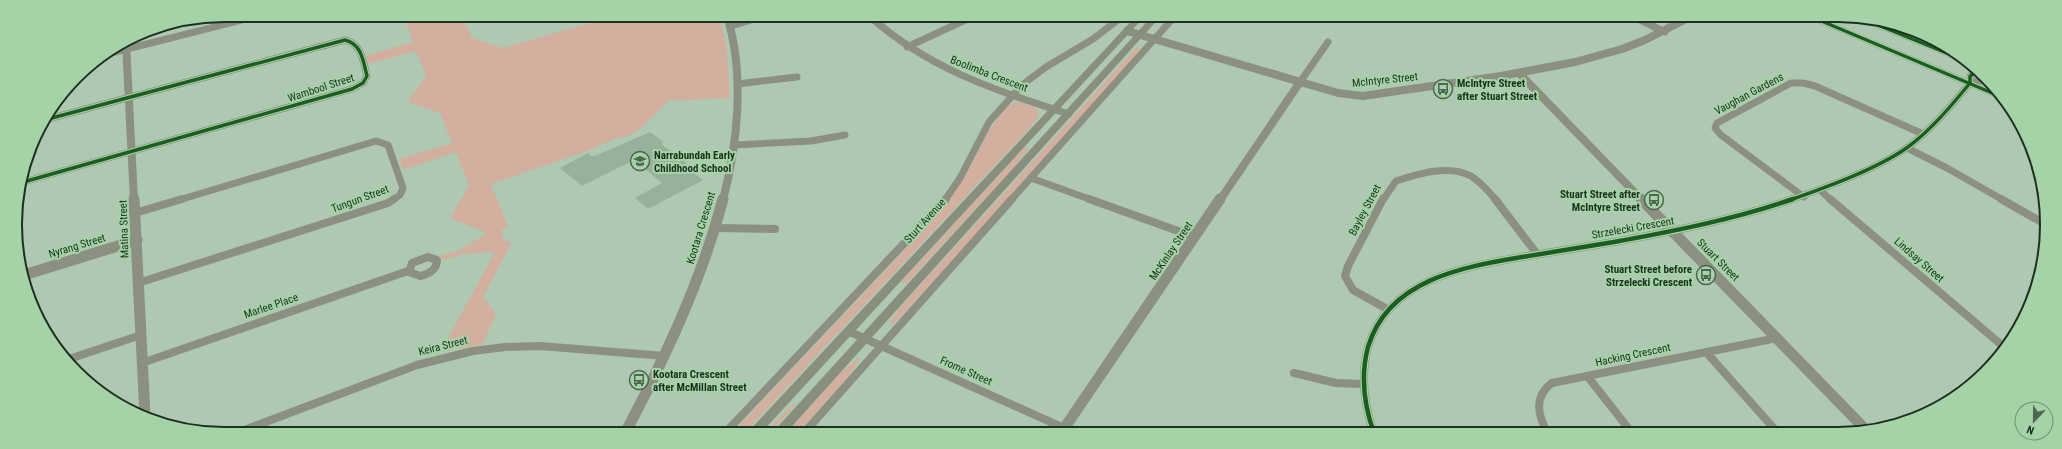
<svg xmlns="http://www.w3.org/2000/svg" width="2062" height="449" font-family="'Roboto Condensed',sans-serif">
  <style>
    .green { fill: #d3af9f }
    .building { fill: #97b19a }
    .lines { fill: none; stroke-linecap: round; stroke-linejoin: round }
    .minor-far1 { stroke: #8c9081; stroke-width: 7 }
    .minor { stroke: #8c9081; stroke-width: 8 }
    .tertiary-far1 { stroke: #8c9081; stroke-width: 8 }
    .tertiary { stroke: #8c9081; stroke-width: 11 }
    .secondary { fill: #898f7d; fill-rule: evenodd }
    .cycleway-far1-casing { stroke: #a4d3a8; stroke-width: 5.5 }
    .cycleway-casing { stroke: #a4d3a8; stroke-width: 7 }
    .cycleway-far1 { stroke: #1b5e20; stroke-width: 3.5 }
    .cycleway { stroke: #1b5e20; stroke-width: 4.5 }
    .labels { text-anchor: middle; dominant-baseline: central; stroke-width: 4; stroke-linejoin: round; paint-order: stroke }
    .street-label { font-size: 11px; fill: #1d301f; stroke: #a4d3a8 }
    .poi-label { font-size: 11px; font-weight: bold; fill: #1d301f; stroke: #a4d3a8; text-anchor: start }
    .rim { fill: none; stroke: #1d301f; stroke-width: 2 }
  </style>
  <rect width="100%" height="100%" fill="#aec8b1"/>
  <g class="green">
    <polygon points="394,15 462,15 472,38 503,48 618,15 720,16 727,51 730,98 668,101 639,130 621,139 619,137 584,152 491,184 508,227 501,230 504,241 512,242 483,297 496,314 483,344 448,351 448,338 495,252 463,254 443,260 440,256 460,250 487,233 450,218 469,186 456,152 403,170 399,159 452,143 440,113 407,102 426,76 416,51 367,64 365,56 413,42 404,18"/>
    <polygon points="1137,47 1140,48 1132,60 902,316 893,324 889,323 902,305"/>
    <polygon points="1020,102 1036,108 1039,112 1037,119 1027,131 744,433 732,433 933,220 964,178 989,130 1008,105"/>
    <polygon points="1025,147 1029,149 1015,166 906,284 901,282"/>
    <polygon points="858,358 860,359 849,376 798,433 787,433 839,374"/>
    <polygon points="794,403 796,404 770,433 763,433"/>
  </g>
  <polygon class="building" points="650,132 664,142 661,144 688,164 685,166 703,180 648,209 635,198 662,183 634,160 582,186 560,168 588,153 591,156 595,156"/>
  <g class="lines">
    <g class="minor-far1">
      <polyline points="522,15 529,15"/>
      <path d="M 869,16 C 931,70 992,89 1069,114"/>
      <polyline points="1634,17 1665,32"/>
      <polyline points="731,26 764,16"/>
      <polyline points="907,47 974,16"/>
      <polyline points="111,53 262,15"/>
      <polyline points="1300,82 1328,42"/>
      <polyline points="1970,83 1984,80"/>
      <polyline points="737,84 797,77"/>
      <polyline points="734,145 811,141 845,135"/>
      <polyline points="1907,148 1947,168 2003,200"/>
      <polyline points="1031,178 1092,200"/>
      <path d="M 27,181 L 352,89 L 363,83 L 367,76 C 363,61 362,44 345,40 L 48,119"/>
      <polyline points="1821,191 1831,200"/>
      <polyline points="1804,197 1721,135 1715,128 1717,123 1791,83 1803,83 1815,86 1923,134"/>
      <polyline points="179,200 376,141 388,145 403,188 400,195 393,200"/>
      <polyline points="945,200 960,178 989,122 1022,85 1046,67 1093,39 1123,16"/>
      <polyline points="1011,200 1175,16"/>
      <path d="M 1383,200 L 1396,181 C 1418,174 1449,164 1471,176 C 1481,182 1489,192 1496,200"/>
      <path d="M 1790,200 C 1827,187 1877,169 1908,147 C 1932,129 1951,106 1970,83 L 1970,76 L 1976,72"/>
    </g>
    <g class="minor">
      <polyline points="1089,199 1195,237"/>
      <polyline points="1383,199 1348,266 1345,276 1353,290 1387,309"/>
      <polyline points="1495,199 1537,254"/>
      <polyline points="1830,199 2004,347"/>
      <polyline points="2001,199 2043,223"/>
      <polyline points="135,213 182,199"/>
      <polyline points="715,228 775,229"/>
      <path d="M 428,257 L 437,260 C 437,269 429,274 420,276 L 409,272 L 412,263 Z"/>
      <polyline points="138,283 388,203 394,199"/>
      <polyline points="848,331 1075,433"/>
      <polyline points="1706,352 1778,433"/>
      <polyline points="66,360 141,335"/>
      <polyline points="142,363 408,271"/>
      <polyline points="1294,373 1336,383 1362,384"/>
      <polyline points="1588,377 1632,433"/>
      <polyline points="239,432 417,365 473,351 505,347 540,346 665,356"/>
      <polyline points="725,433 946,199"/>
      <polyline points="804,433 1012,199"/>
      <path d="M 1374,433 C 1364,405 1360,377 1368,347 C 1388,280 1462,267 1522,257 C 1553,252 1583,247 1614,242 C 1675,231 1735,219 1793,199"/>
      <path d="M 1548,433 C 1537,415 1534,396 1552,383 L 1777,338"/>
    </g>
    <g class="tertiary-far1">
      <polyline points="1127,31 1338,93 1363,96 1501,76 1575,62 1622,49 1645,40 1690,17"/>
      <polyline points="126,43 134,200"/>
      <polyline points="1519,73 1642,200"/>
      <path d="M 723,200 C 738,142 745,74 727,16"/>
      <polyline points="1220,200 1300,82"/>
    </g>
    <g class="tertiary">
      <polyline points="134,199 145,415"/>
      <polyline points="1641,199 1866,430"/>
      <polyline points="24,275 137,240"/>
      <path d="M 625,433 C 665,358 701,282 723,199"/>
      <polyline points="1061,433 1220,199"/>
    </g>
    <g class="secondary">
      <polygon points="1136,16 1145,16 761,433 747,433"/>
      <polygon points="1152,16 1161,16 786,433 772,433"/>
      <polygon points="1808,17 1819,17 1998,92 2005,101 2001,100 1809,19"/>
      <polygon points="1854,17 1868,18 1953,52 1962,60 1956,60 1855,19"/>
    </g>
    <defs>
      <g id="cycleway-far1">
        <polyline points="1812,17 2004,98"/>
        <polyline points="1858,17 1959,58"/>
        <path d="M 27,181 L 352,89 L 363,83 L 367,76 C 363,61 362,44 345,40 L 48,119"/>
        <path d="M 1790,200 C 1827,187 1877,169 1908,147 C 1932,129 1951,106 1970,83 L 1970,76 L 1976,72"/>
      </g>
      <path id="cycleway" d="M 1374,433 C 1364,405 1360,377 1368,347 C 1388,280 1462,267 1522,257 C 1553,252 1583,247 1614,242 C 1675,231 1735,219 1793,199"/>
    </defs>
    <use href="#cycleway-far1" class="cycleway-far1-casing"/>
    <use href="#cycleway" class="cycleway-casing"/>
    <use href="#cycleway-far1" class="cycleway-far1"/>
    <use href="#cycleway" class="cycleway"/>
  </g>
  <defs>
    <symbol id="bus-ring" viewBox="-11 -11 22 22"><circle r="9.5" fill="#a4d3a8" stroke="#506552" stroke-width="1.5"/><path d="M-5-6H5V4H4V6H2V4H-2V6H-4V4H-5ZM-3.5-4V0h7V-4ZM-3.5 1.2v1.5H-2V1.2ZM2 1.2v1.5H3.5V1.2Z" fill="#506552"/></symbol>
    <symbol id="school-ring" viewBox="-11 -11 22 22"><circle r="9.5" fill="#a4d3a8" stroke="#506552" stroke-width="1.5"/><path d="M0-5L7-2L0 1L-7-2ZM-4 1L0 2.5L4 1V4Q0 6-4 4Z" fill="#506552"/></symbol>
  </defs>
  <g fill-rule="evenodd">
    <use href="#bus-ring" x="1432" y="78" width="22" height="22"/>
    <use href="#school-ring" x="629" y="150" width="22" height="22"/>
    <use href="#bus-ring" x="1643" y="189" width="22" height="22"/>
    <use href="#bus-ring" x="1695" y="264" width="22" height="22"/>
    <use href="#bus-ring" x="628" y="369" width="22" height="22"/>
  </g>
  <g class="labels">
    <g class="street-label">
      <text transform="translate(989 74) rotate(21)">Boolimba Crescent</text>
      <text transform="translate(1385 80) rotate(-6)">McIntyre Street</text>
      <text transform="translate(321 88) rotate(-18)">Wambool Street</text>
      <text transform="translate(1749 94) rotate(-28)">Vaughan Gardens</text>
      <text transform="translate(360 199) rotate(-20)">Tungun Street</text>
      <text transform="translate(1365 210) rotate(-62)">Bayley Street</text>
      <text transform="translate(925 221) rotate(-48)">Sturt Avenue</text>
      <text transform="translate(701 228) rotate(-73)">Kootara Crescent</text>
      <text transform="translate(1633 228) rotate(-10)">Strzelecki Crescent</text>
      <text transform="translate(124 229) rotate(-92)">Matina Street</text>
      <text transform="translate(77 246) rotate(-17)">Nyrang Street</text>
      <text transform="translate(1171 251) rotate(-56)">McKinlay Street</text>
      <text transform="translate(1718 260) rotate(45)">Stuart Street</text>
      <text transform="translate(1919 260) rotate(41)">Lindsay Street</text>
      <text transform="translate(271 306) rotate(-19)">Marlee Place</text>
      <text transform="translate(443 346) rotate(-14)">Keira Street</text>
      <text transform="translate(1633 355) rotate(-12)">Hacking Crescent</text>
      <text transform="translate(966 371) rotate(24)">Frome Street</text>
    </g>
    <g class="poi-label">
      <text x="1457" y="83">McIntyre Street<tspan x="1457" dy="13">after Stuart Street</tspan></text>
      <text x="654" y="155">Narrabundah Early<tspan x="654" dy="13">Childhood School</tspan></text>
      <text x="1640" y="194" text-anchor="end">Stuart Street after<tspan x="1640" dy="13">McIntyre Street</tspan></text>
      <text x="1692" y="269" text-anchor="end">Stuart Street before<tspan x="1692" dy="13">Strzelecki Crescent</tspan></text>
      <text x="653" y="374">Kootara Crescent<tspan x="653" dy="13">after McMillan Street</tspan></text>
    </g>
  </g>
  <path d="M0 0H2062V449H0ZM224 22H1838A202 202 0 0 1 2040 224V225A202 202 0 0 1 1838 427H224A202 202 0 0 1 22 225V224A202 202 0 0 1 224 22Z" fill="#a4d3a8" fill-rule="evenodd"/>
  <path class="rim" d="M224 22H1838A202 202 0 0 1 2040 224V225A202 202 0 0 1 1838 427H224A202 202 0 0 1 22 225V224A202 202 0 0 1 224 22Z"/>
  <g transform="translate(2034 421) rotate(202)"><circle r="19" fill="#a4d3a8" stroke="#6e9271"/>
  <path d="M0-3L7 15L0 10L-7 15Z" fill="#506552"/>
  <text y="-6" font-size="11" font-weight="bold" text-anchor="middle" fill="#1d301f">N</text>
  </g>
</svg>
